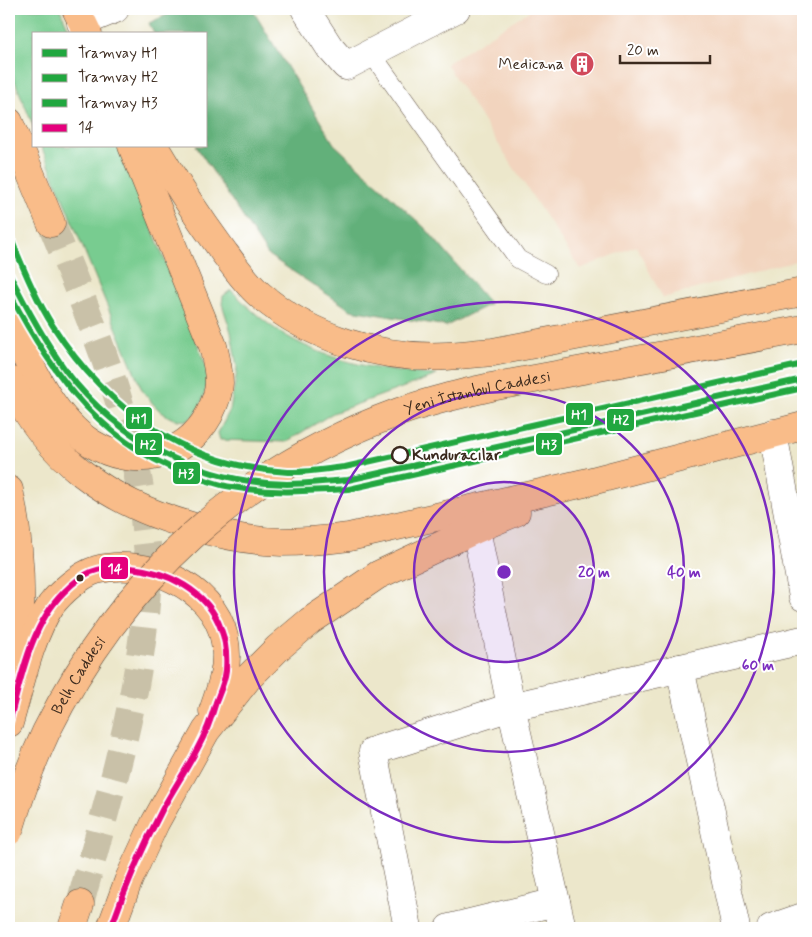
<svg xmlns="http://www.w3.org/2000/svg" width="812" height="937" font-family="Mynerve,sans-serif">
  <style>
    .built { fill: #f2d4be }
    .green { fill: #78cc90; stroke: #5a7b57 }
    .forest { fill: #62b07a; stroke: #4e6d4c }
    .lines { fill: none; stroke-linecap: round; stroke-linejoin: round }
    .primary-tunnel { stroke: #c9c1a8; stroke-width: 28; stroke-dasharray: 28 14; stroke-linecap: butt }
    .service-casing { stroke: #564638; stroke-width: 19 }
    .minor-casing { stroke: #564638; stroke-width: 29 }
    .primary-casing { stroke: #564638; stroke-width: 29 }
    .service { stroke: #fff; stroke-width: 18 }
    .minor { stroke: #fff; stroke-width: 28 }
    .primary { stroke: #f9bc89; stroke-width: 28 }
    .primary-bridge-casing { stroke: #564638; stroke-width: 29; stroke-linecap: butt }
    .primary-bridge { stroke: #f9bc89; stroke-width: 28 }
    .bus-1-casing { stroke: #fff; stroke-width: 10 }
    .bus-1 { stroke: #e5007d; stroke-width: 6 }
    .tram-1-casing { stroke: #fff; stroke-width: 10 }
    .tram-2-casing { stroke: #fff; stroke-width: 10 }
    .tram-3-casing { stroke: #fff; stroke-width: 10 }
    .tram-1 { stroke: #21a73f; stroke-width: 6 }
    .tram-2 { stroke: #21a73f; stroke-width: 6 }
    .tram-3 { stroke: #21a73f; stroke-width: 6 }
    .ring { fill: none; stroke: #7b2cbf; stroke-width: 2.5 }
    .stop-dot { fill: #fff; stroke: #3b2a1e; stroke-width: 2.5 }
    .bus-dot { fill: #3b2a1e; stroke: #fff; stroke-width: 2 }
    .labels { text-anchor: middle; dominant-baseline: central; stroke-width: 4; stroke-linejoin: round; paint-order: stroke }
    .poi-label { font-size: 16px; fill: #3b2a1e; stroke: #fff; text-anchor: end }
    .street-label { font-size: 16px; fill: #3b2a1e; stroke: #fff }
    .stop-label { font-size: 16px; font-weight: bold; fill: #3b2a1e; stroke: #fff; text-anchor: start }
    .centre { fill: #7b2cbf; stroke: #fff; stroke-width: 2.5 }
    .ring-label { font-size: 15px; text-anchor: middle; font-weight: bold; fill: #7b2cbf; stroke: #fff; stroke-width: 4; stroke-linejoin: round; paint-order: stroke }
    .line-badge { stroke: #fff; stroke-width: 2 }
    .badge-label { font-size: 14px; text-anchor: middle; font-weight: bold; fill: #fff }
  </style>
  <rect width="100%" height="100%" fill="#fff"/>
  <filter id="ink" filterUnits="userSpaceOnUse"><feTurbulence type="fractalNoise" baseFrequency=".02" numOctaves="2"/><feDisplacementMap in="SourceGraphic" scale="10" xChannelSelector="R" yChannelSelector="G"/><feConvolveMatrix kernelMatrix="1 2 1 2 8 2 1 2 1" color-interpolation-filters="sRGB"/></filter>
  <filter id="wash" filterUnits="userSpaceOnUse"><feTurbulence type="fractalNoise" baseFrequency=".0096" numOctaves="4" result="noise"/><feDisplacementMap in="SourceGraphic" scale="20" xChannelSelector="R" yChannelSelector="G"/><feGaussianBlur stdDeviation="1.12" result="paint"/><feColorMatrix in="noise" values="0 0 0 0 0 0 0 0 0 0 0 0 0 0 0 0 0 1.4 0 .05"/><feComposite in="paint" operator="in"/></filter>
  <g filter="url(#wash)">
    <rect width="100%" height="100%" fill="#ece7cb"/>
    <polygon class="built" points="532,9 803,9 803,259 663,298 636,246 580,269 446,64"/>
    <g class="green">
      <polygon points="9,9 60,9 71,34 34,34 34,128 9,67"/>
      <path d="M 41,146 L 120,146 L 210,376 L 200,408 L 189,420 C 168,424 153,405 142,390 Z"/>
      <path d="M 231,290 C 245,304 259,318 277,330 C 324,361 381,372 437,375 L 333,413 L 286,442 L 220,440 L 218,433 L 230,410 L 236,377 L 237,367 L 231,332 L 222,304 L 223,296 Z"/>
    </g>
    <polygon class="forest" points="180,9 252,9 334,144 426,229 490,304 446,326 351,310 268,255 196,146 206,146 206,34 154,34 149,23"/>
  </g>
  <g filter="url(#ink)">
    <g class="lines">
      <path class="primary-tunnel" d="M 51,223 C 90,319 133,415 144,518 C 145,532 148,546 148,560 C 147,677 110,792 80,904"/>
      <defs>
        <polyline id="service" points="371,53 518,259 546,274"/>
        <g id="minor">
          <polyline points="305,9 330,48 346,66 456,9"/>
          <polyline points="81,23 115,9"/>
          <polyline points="773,433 803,597"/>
          <polyline points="476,529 511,707 562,928"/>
          <polyline points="680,668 736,928"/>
          <polyline points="408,928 373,751 511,707 803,640"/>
          <polyline points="449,928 556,902"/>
          <polyline points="771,928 803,917"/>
        </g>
        <g id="primary">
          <polyline points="76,9 88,34"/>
          <polyline points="9,122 51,223"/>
          <path d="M 154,146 C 175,182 198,217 223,251 C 234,266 246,283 260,295 C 310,338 382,360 447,356 C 463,355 478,353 493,352 L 803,292"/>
          <path d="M 9,322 C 29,363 51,417 91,443 C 132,469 185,459 209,415 C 214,405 219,394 219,383 C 219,370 216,358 213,346 L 132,146"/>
          <path d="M 9,380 C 48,460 107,502 191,526 C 220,535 250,541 281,542 C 304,542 326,540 349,537 L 584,483 L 803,426"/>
          <path d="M 9,490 C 21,546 23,601 17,658"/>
          <path d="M 9,723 C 20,686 30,636 51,605 C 61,592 80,575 96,570 C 144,557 213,585 224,637 C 230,664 222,686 213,711"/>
          <polyline points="72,928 80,904"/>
          <polyline points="111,928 129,879 155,823 206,731 248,678 278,648 310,621 378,575 476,529 516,512"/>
        </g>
      </defs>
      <use href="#service" class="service-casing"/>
      <use href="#minor" class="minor-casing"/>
      <use href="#primary" class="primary-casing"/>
      <use href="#service" class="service"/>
      <use href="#minor" class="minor"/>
      <use href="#primary" class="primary"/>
      <defs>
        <g id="primary-bridge">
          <path id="s1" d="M 9,831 C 19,797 31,764 46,732 C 121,581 241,469 399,412 C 429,401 460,394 491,387 L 803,329"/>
        </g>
      </defs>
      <use href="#primary-bridge" class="primary-bridge-casing"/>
      <use href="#primary-bridge" class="primary-bridge"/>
      <defs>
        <path id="bus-1" d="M 9,723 C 21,679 30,626 64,592 C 72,584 81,576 91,572 C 103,567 116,568 129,568 C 167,571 208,591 221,629 C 226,642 227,656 226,670 C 225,681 220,692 216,702 C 213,712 210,722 206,731 C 194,759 176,784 162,810 C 142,848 125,888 111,928"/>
      </defs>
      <use href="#bus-1" class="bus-1-casing"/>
      <use href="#bus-1" class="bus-1"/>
      <defs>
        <path id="tram-1" d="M 9,234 C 22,265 35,298 53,326 C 107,410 187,467 288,472 C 307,473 326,469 345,467 L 803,364"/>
        <path id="tram-2" d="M 9,273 C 26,307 44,340 66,371 C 119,441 200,483 287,484 C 308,484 328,481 348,480 L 803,379"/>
        <path id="tram-3" d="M 9,292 C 52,376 107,451 202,479 C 212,482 222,486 232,487 C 271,494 310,491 349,489 L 803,388"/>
      </defs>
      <use href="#tram-1" class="tram-1-casing"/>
      <use href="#tram-2" class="tram-2-casing"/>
      <use href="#tram-3" class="tram-3-casing"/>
      <use href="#tram-1" class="tram-1"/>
      <use href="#tram-2" class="tram-2"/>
      <use href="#tram-3" class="tram-3"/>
    </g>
  </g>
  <circle cx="504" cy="572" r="90" fill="#7b2cbf" fill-opacity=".12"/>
  <g class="ring">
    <circle cx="504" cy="572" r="90"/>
    <circle cx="504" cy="572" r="180"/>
    <circle cx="504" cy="572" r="270"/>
  </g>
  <defs>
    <symbol id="building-disc" viewBox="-11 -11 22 22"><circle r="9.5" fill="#d1495b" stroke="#fff"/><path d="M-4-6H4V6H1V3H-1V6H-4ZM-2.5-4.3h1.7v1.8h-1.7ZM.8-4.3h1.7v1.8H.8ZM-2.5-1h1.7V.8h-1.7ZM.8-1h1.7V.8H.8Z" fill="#fff"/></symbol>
  </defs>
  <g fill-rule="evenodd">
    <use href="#building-disc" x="568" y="50" width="28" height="28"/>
  </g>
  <circle class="stop-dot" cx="400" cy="455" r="8"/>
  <circle class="bus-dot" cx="80" cy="578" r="4.5"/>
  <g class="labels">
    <g class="poi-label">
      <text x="564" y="64">Medicana</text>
    </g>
    <g class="street-label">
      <text stroke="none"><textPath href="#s1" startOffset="675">Yeni İstanbul Caddesi</textPath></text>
      <text stroke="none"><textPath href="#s1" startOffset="171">Belh Caddesi</textPath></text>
    </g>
    <g class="stop-label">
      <text x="412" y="455">Kunduracılar</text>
    </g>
  </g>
  <circle cx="504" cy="572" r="8" class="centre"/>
  <g class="ring-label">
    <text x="594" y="577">20 m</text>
    <text x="684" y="577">40 m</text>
    <text x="758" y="670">60 m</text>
  </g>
  <g class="line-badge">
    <rect x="565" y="402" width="29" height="24" rx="5" fill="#21a73f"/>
    <rect x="125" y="406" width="28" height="24" rx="5" fill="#21a73f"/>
    <rect x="606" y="408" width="29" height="24" rx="5" fill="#21a73f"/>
    <rect x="134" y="432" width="29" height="24" rx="5" fill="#21a73f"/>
    <rect x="535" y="432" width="28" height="24" rx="5" fill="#21a73f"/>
    <rect x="172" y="461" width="29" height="24" rx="5" fill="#21a73f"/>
    <rect x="100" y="556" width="29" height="24" rx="5" fill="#e5007d"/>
  </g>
  <g class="badge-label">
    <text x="579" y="419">H1</text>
    <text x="139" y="423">H1</text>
    <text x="621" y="424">H2</text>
    <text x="148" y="449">H2</text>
    <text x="549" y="449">H3</text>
    <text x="186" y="478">H3</text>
    <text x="115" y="573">14</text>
  </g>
  <rect width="812" height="937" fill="none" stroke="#fff" stroke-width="30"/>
  <rect x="32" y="32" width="175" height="115" fill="#ffffff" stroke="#b1aaa5"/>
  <rect x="42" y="49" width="25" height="8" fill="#21a73f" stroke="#b1aaa5"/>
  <text x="78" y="58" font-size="15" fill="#3b2a1e">Tramvay H1</text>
  <rect x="42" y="74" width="25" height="8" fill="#21a73f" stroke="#b1aaa5"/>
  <text x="78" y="82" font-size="15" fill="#3b2a1e">Tramvay H2</text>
  <rect x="42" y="99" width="25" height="8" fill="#21a73f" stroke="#b1aaa5"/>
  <text x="78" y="108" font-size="15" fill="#3b2a1e">Tramvay H3</text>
  <rect x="42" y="124" width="25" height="8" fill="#e5007d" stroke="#b1aaa5"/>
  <text x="78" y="132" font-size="15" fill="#3b2a1e">14</text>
  <path d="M620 55v8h90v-8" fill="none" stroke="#3b2a1e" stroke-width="2.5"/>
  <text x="627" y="55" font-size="15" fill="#3b2a1e" stroke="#ffffff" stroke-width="4" paint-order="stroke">20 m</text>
</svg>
